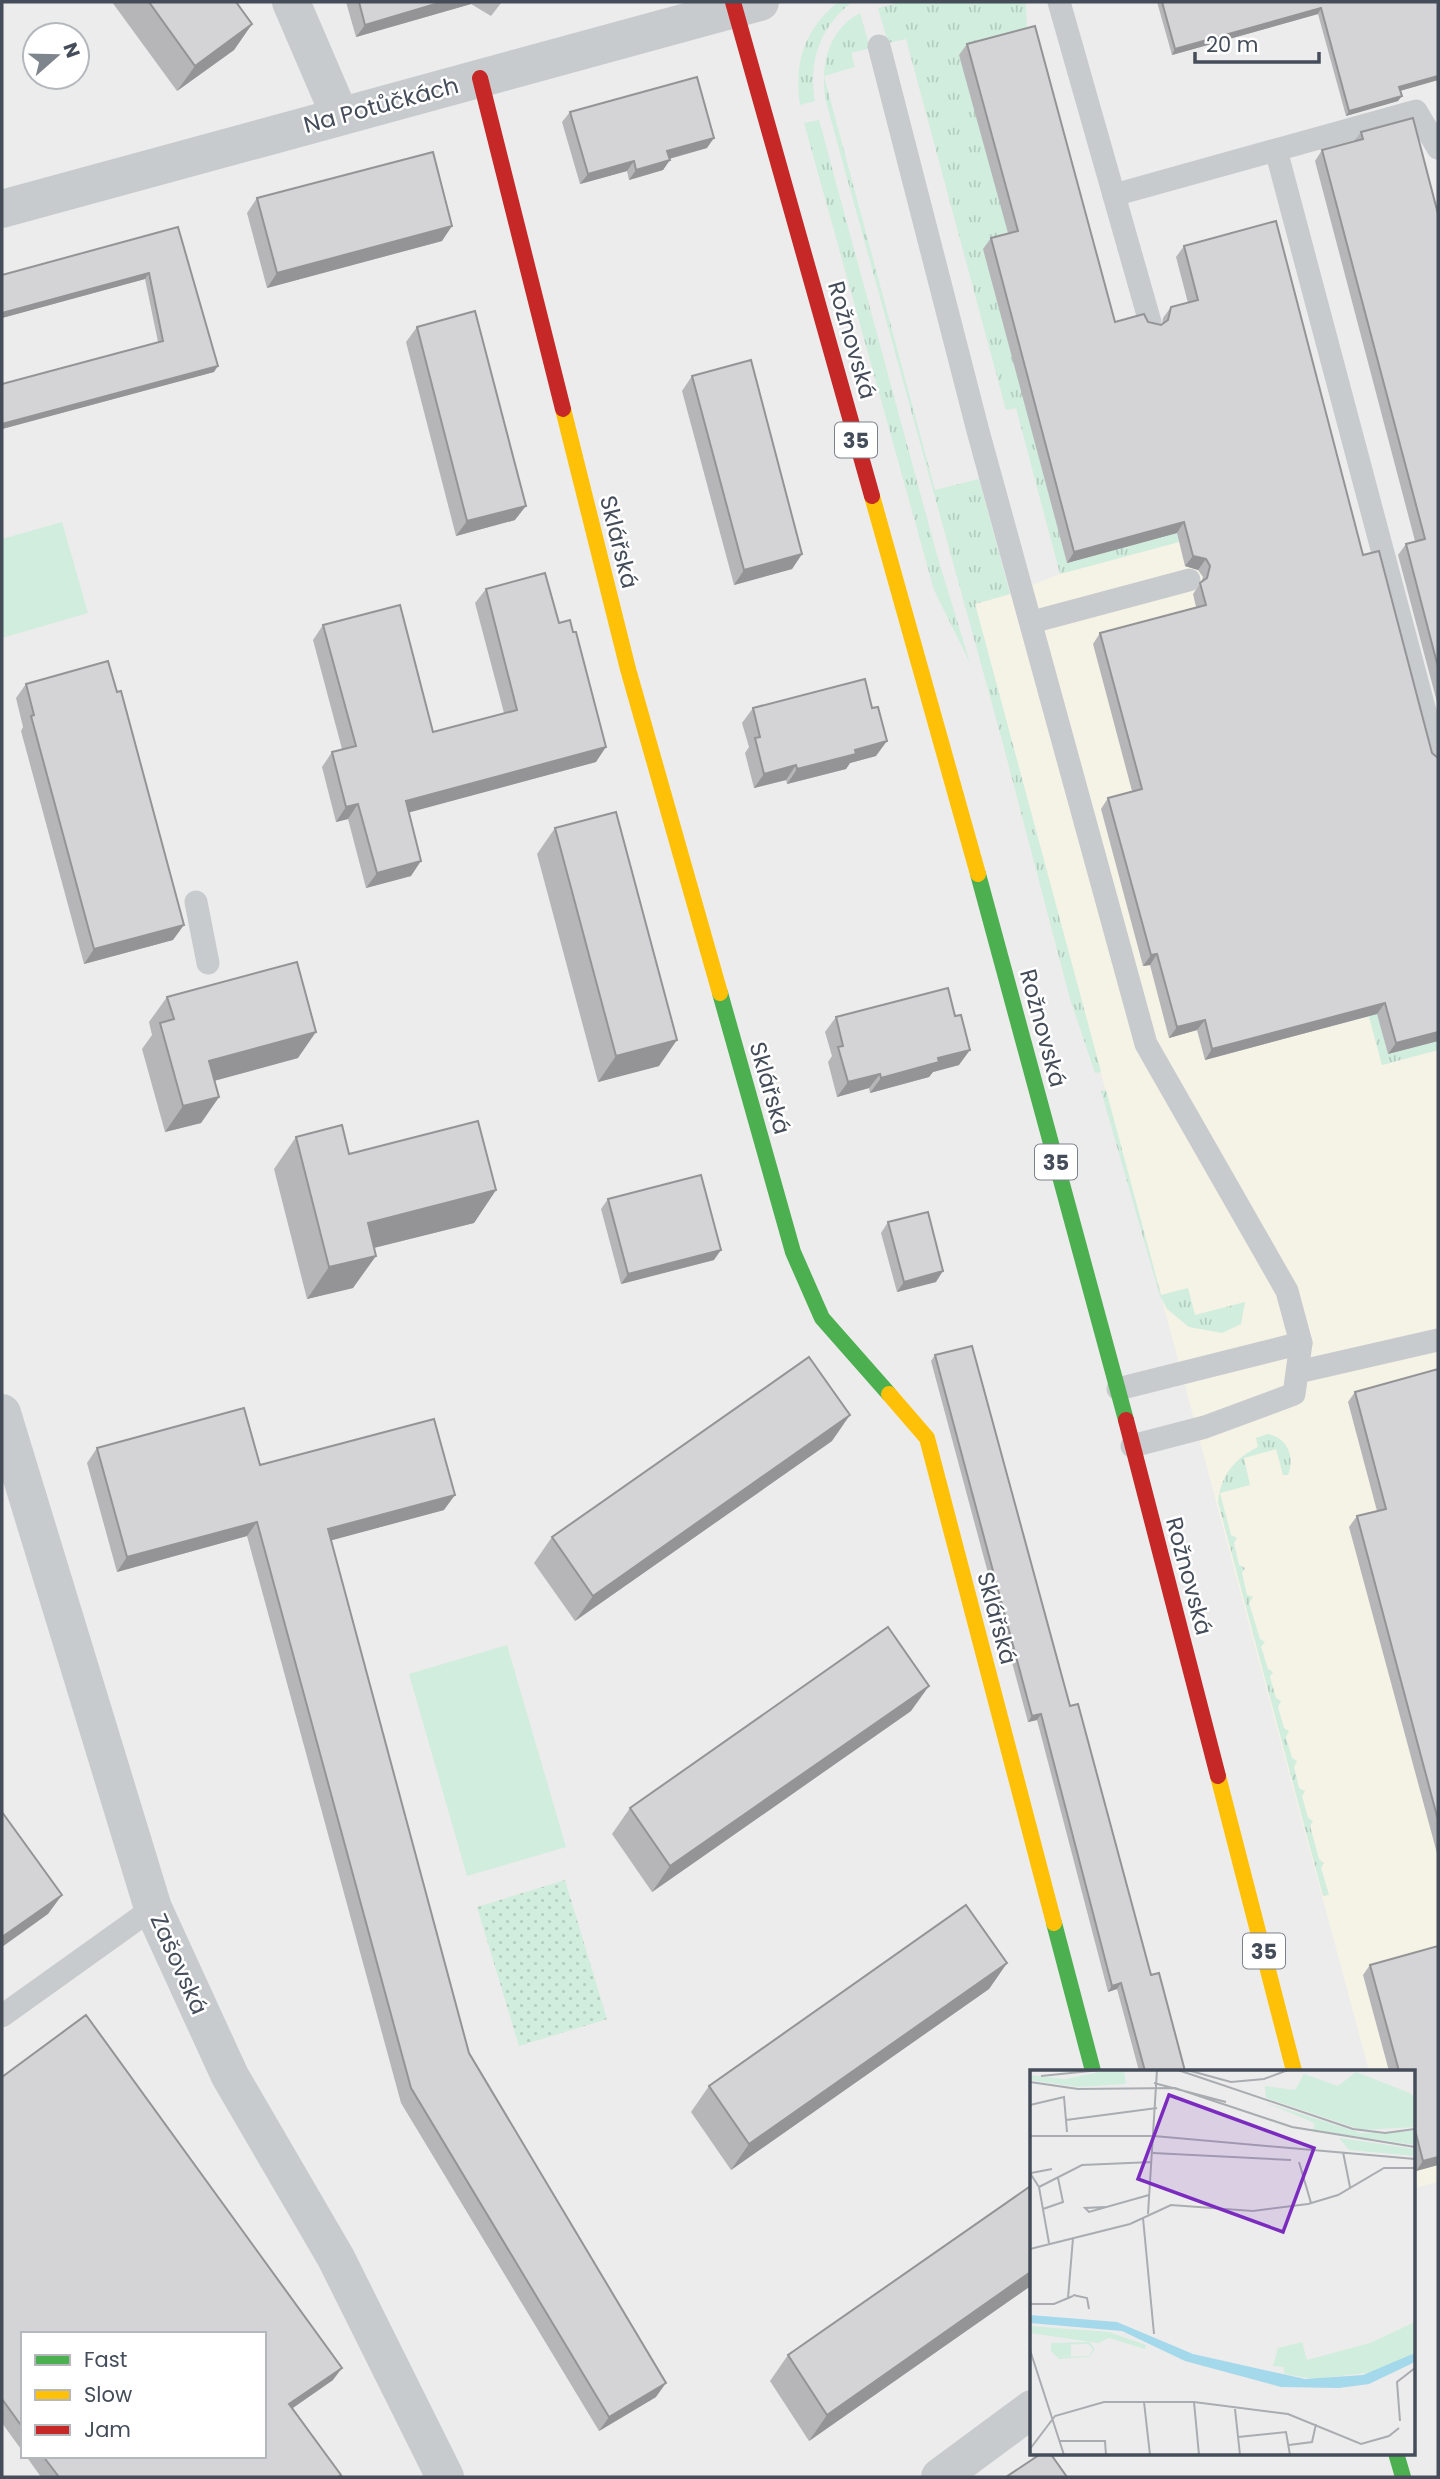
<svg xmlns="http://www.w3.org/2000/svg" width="1440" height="2479" font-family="Poppins,sans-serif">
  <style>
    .commercial { fill: #f5f2e6 }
    .grass { fill: url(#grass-tufts) }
    .park { fill: url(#park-dots) }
    .pitch { fill: #d0eddd }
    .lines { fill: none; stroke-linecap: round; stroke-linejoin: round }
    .lane { stroke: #c8cbcd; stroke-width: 23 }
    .street { stroke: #c8cbcd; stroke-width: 38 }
    .fast { stroke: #4caf50; stroke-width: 16 }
    .slow { stroke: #ffc107; stroke-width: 16 }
    .jam { stroke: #c62828; stroke-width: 16 }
    .wall { fill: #b6b6b9 }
    .shaded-wall { fill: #949496 }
    .building { fill: #d4d4d7; stroke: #949496; stroke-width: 2 }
    .labels { text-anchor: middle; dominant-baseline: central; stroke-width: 5; stroke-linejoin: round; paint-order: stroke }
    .shield { fill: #fff; stroke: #7c828b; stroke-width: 2 }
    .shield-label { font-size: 21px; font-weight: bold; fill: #444d59 }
    .street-label { font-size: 23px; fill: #444d59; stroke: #fff }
    .inset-road { fill: none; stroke: #a9acb1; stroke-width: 2 }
    .view { fill: #7b2cbf; fill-opacity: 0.15; stroke: #7b2cbf; stroke-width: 3.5 }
    .inset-edge { fill: none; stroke: #444d59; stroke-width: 3.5 }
  </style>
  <defs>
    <pattern id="grass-tufts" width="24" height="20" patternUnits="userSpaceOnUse" patternTransform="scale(1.75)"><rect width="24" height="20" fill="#d0eddd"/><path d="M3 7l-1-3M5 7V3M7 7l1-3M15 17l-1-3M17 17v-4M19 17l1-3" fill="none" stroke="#b4cdc0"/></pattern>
    <pattern id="park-dots" width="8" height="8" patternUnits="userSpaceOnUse" patternTransform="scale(1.75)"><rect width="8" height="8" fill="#d0eddd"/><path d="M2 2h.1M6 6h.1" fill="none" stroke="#b4cdc0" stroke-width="1.8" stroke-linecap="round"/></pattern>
  </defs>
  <rect width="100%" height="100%" fill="#edecec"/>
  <polygon class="commercial" points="1205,535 1247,564 1382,1065 1438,1050 1438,2182 1414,2188 1414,2071 1369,2071 975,604 1010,594 1060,574"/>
  <g class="grass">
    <path d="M 838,2 L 852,2 C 820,27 808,61 815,101 L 800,105 C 794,62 804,30 838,2 Z"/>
    <polygon points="901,2 1026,2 1027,37 960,55 1012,241 984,249 1067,563 1212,522 1256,555 1388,1054 1438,1041 1438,1050 1382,1065 1247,564 1205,535 1060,574 1016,408 1006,410 906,39 888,43 878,8"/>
    <path d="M 860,13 L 870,48 L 851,53 L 855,67 L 824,76 L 935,490 L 979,479 L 1010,594 L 975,604 L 1101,1072 L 1095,1073 L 1070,999 L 1003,744 L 825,98 C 821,64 828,30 860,13 Z"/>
    <polygon points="819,120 937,555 970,663 934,590 804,123"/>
    <polygon points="1106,1090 1161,1295 1188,1288 1195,1315 1245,1302 1241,1324 1222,1333 1189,1327 1167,1309 1160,1296 1101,1091"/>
    <path d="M 1268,1434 C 1288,1438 1295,1457 1288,1475 L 1283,1475 L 1276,1449 L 1244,1458 L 1250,1485 L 1220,1493 L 1231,1535 L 1237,1538 L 1234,1543 L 1239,1565 L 1245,1568 L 1242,1573 L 1247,1595 L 1253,1597 L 1249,1603 L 1260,1639 L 1265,1642 L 1261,1647 L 1268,1669 L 1273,1672 L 1270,1677 L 1276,1698 L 1281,1701 L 1278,1707 L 1284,1728 L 1289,1731 L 1286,1737 L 1292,1758 L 1297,1761 L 1294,1767 L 1299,1788 L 1305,1791 L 1302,1796 L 1308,1818 L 1313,1821 L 1310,1826 L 1319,1859 L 1324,1863 L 1321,1868 L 1329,1895 L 1323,1896 L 1218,1502 C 1221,1475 1234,1459 1258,1447 L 1256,1438 Z"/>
  </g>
  <polygon class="park" points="565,1880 607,2019 519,2046 477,1907"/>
  <g class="pitch">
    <polygon points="62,522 88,613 2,638 2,539"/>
    <polygon points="507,1645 566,1847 467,1876 409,1674"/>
  </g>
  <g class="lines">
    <g class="lane">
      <polyline points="1059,2 1150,322"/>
      <polyline points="879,46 978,431 1146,1044 1287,1291 1301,1343 1294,1394 1205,1427 1132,1446"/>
      <polyline points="1276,150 1438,760"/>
      <polyline points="1114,195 1416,111 1438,148"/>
      <polyline points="1032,622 1189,580"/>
      <polyline points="196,902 208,963"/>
      <polyline points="1298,1372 1438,1340"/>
      <polyline points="1118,1389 1301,1343"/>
      <polyline points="2,2016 153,1908"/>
    </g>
    <g class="street">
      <polyline points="291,2 340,116"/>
      <polyline points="2,209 760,2"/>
      <polyline points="2,1413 153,1908 230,2076 336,2258 445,2477"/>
      <polyline points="940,2477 1032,2409"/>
    </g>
    <g class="fast">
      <polyline points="978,874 1126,1420"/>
      <polyline points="720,993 793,1252 822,1318 889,1394"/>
      <polyline points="1054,1923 1093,2071"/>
      <polyline points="1396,2453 1403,2477"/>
    </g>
    <g class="slow">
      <polyline points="563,409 628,669 720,993"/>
      <polyline points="872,496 978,874"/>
      <polyline points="889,1394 927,1438 1054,1923"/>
      <polyline points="1218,1776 1294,2071"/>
    </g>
    <g class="jam">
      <polyline points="733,2 872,496"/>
      <polyline points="480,78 563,409"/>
      <polyline points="1126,1420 1218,1776"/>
    </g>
  </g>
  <g class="wall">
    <polygon points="112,2 236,2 252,24 234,50 177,91"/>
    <polygon points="346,2 506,2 501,3 491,16 471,4 356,37"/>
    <polygon points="1157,2 1438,2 1438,80 1400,91 1398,101 1346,116 1318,14 1172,55"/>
    <polygon points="967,44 1115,322 1148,322 1161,325 1162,324 1163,318 1171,307 1188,303 1176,257 1184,246 1363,555 1432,753 1438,758 1438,1041 1388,1054 1377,1014 1205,1060 1197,1030 1169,1038 1150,965 1143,966 1101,809 1108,798 1132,791 1093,644 1100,633 1196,607 1193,594 1201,582 1203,577 1198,570 1185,566 1177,533 1067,563 983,249 991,238 1008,233 959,55"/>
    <polygon points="570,112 707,148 670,159 663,170 629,180 627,171 580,184 562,122"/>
    <polygon points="1361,132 1438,214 1438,706 1398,555 1406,544 1415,541 1315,161 1322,150 1354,141"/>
    <polygon points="257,198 442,241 267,288 247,213"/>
    <polygon points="178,227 214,372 2,429 2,384 158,342 145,279 2,318 2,275"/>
    <polygon points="417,327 515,520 456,536 406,342"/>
    <polygon points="692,376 802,554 792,569 734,585 682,391"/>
    <polygon points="486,589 596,762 409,812 411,876 366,888 348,819 336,822 322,767 332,752 342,749 313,640 323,625 433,732 504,713 475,603"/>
    <polygon points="26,684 173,940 84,964 21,731 23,727 16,698"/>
    <polygon points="753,708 876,756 850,763 846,769 787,784 786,780 754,788 745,753 749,747 742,723"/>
    <polygon points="555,828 659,1066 598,1082 537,854"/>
    <polygon points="167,997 298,1058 214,1081 219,1097 201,1123 165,1132 142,1049 152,1035 149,1022"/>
    <polygon points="836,1017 959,1065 933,1072 929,1077 870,1093 869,1088 837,1097 828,1062 832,1056 825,1032"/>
    <polygon points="296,1137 349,1154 496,1190 474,1223 374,1248 353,1288 307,1299 274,1169"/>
    <polygon points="608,1199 714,1260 621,1284 601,1209"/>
    <polygon points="888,1222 936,1282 897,1292 881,1233"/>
    <polygon points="935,1355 1070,1706 1151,1975 1185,2071 1139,2071 1117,1989 1108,1992 1037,1720 1028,1722 931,1361"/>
    <polygon points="1438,1369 1438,1857 1349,1527 1357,1516 1377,1511 1348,1402 1355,1392"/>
    <polygon points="832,1441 575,1621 534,1563 552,1537"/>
    <polygon points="97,1448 260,1465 444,1510 331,1540 469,2053 656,2397 599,2431 401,2103 247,1536 117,1572 87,1463"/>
    <polygon points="911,1711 652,1892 612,1834 630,1808"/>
    <polygon points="1438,1946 1438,2165 1416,2171 1414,2162 1414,2071 1389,2071 1363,1975 1370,1965"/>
    <polygon points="1007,1963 989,1989 731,2170 691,2112 709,2086"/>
    <polygon points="2,2077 333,2380 293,2408 341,2475 340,2477 41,2477 26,2456 264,2456 23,2334 23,2452 2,2423"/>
    <polygon points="1032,2185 1032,2285 809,2441 770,2381 788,2355"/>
  </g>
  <g class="shaded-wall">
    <polygon points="442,2 472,2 471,4 356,37 365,25"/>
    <polygon points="1321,8 1318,14 1172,55 1175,49"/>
    <polygon points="252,24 234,50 177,91 195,66"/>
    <polygon points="1438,76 1438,80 1396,92 1399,87"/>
    <polygon points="1402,96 1398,101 1346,116 1349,111"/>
    <polygon points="714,138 707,148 660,161 667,151"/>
    <polygon points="670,160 663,170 629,180 636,170"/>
    <polygon points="634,161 627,171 580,184 588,174"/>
    <polygon points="452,226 442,241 267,288 277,273"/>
    <polygon points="149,273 145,279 2,318 2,313"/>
    <polygon points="218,366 214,372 2,429 2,424"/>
    <polygon points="526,506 515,520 456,536 467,521"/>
    <polygon points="1184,522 1177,533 1067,563 1074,552"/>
    <polygon points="802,554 792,569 734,585 744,570"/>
    <polygon points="1193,556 1206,559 1198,570 1185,566"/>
    <polygon points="887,741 876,756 850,763 846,769 787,784 797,769 855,750"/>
    <polygon points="606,747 596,762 396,816 406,801"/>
    <polygon points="796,765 786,780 754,788 764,774"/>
    <polygon points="358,804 348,819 336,822 346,807"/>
    <polygon points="421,861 411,876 366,888 377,873"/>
    <polygon points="184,925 173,940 84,964 94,949"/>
    <polygon points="1157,954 1150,965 1143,966 1151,955"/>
    <polygon points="1385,1003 1377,1014 1205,1060 1212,1049"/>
    <polygon points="1205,1020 1197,1030 1169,1038 1177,1027"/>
    <polygon points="316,1032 298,1058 191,1087 209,1061"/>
    <polygon points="1438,1032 1438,1041 1388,1054 1396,1043"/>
    <polygon points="677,1040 659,1066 598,1082 616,1056"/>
    <polygon points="970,1050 959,1065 933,1072 929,1077 870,1093 881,1078 938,1058"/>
    <polygon points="880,1074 869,1088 837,1097 848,1082"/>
    <polygon points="219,1097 201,1123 165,1132 183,1106"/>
    <polygon points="496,1190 474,1223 345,1255 368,1223"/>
    <polygon points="721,1250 714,1260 621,1284 628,1274"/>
    <polygon points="376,1256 353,1288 307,1299 329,1267"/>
    <polygon points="943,1271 936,1282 897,1292 904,1282"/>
    <polygon points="850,1415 832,1441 575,1621 593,1596"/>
    <polygon points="455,1495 444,1510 318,1544 328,1529"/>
    <polygon points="257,1522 247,1536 117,1572 127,1557"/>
    <polygon points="929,1686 911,1711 652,1892 670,1866"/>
    <polygon points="1041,1714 1037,1720 1028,1722 1032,1716"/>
    <polygon points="62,1895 48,1914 2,1947 2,1937"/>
    <polygon points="1007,1963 989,1989 731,2170 749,2144"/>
    <polygon points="1121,1983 1117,1989 1108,1992 1112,1986"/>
    <polygon points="1438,2157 1438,2165 1416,2171 1423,2161"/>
    <polygon points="1032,2271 1032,2285 809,2441 827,2415"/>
    <polygon points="342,2368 333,2380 281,2416 289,2404"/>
    <polygon points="666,2383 656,2397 599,2431 609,2417"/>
  </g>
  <g class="building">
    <polygon points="149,2 236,2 252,24 195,66"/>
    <polygon points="359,2 442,2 365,25"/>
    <polygon points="1162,2 1438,2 1438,76 1399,87 1402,96 1349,111 1321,8 1175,49"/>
    <polygon points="1035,26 1115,322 1144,314 1148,322 1161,325 1168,320 1171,307 1198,300 1184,246 1276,221 1363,555 1379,551 1432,753 1438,758 1438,1032 1396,1043 1385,1003 1212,1049 1205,1020 1177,1027 1157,954 1151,955 1108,798 1142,789 1100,633 1206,605 1200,583 1207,578 1210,566 1206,559 1193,556 1184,522 1074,552 991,238 1018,231 967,44"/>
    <polygon points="697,77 714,138 667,151 670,160 636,170 634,161 588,174 570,112"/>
    <polygon points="1413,118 1438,214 1438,667 1406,544 1425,539 1322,150 1363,139 1361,132"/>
    <polygon points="433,152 452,226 277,273 257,198"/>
    <polygon points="178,227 218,366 2,424 2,384 163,341 149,273 2,313 2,275"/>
    <polygon points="475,311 526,506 467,521 417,327"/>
    <polygon points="751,360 802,554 744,570 692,376"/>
    <polygon points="545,573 559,623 570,620 573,632 576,632 606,747 406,801 421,861 377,873 358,804 346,807 332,752 356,746 323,625 400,605 433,732 517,710 486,589"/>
    <polygon points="108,661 117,692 121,691 184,925 94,949 31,716 34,715 26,684"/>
    <polygon points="865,679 872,708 878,707 887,741 855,750 856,754 797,769 796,765 764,774 755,738 760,737 753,708"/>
    <polygon points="616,812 677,1040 616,1056 555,828"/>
    <polygon points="297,962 316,1032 209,1061 219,1097 183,1106 160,1023 174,1019 167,997"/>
    <polygon points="948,988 955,1016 961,1015 970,1050 938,1058 939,1062 881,1078 880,1074 848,1082 838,1047 843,1046 836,1017"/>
    <polygon points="478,1121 496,1190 368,1223 376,1256 329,1267 296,1137 342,1125 349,1154"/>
    <polygon points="701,1175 721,1250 628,1274 608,1199"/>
    <polygon points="928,1212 943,1271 904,1282 888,1222"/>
    <polygon points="972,1346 1070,1706 1078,1704 1151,1975 1159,1973 1185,2071 1145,2071 1121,1983 1112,1986 1041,1714 1032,1716 935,1355"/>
    <polygon points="809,1357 850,1415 593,1596 552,1537"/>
    <polygon points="1438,1369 1438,1820 1357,1516 1386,1509 1355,1392"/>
    <polygon points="244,1408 260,1465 434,1419 455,1495 328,1529 469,2053 666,2383 609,2417 411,2088 257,1522 127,1557 97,1448"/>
    <polygon points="888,1627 929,1686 670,1866 630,1808"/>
    <polygon points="2,1812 62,1895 2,1937"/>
    <polygon points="966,1905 1007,1963 749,2144 709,2086"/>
    <polygon points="1438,1946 1438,2157 1423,2161 1414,2126 1414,2071 1399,2071 1370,1965"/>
    <polygon points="86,2015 342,2368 289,2404 341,2475 338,2477 59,2477 43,2456 264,2456 264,2334 23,2334 23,2428 2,2399 2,2077"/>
    <polygon points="1032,2185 1032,2271 827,2415 788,2355"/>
    <polygon points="1042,2453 1050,2453 1067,2477 1006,2477"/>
  </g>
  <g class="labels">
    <g class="shield">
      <rect x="835" y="422.5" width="42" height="35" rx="5"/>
      <rect x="1035" y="1144.5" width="42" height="35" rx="5"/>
      <rect x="1243" y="1933.5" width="42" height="35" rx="5"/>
    </g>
    <g class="shield-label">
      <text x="856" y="440">35</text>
      <text x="1056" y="1162">35</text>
      <text x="1264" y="1951">35</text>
    </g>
    <g class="street-label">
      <text transform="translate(381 105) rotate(-15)">Na Potůčkách</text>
      <text transform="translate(852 340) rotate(74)">Rožnovská</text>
      <text transform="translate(619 542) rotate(76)">Sklářská</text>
      <text transform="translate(1043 1028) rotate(75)">Rožnovská</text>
      <text transform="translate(770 1088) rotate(74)">Sklářská</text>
      <text transform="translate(1189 1576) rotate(75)">Rožnovská</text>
      <text transform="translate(997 1618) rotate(75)">Sklářská</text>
      <text transform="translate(179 1964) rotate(66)">Zašovská</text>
    </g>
  </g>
  <g transform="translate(1030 2070)">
    <rect width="385" height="385" fill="#edecec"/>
    <path d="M 78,0 L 94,0 L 96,14 L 48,17 L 0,10 L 0,5 L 36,9 ZM 309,68 L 385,79 L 385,86 L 319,80 Z" fill="#d0eddd"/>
    <path d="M 234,32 L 331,63 L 385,61 L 385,75 L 283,60 L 285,54 L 280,51 ZM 385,252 L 385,283 L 344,302 L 284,309 L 254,304 L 254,297 L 243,296 L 248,278 L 272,272 L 277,290 L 340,273 Z" fill="#d0eddd"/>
    <path d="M 326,2 L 380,23 L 385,28 L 385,57 L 332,60 L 236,28 L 235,16 L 265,20 L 274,4 L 308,16 ZM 0,256 L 79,262 L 116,275 L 115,279 L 79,268 L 68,273 L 0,263 Z" fill="#d0eddd"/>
    <path d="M 59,272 L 65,279 L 59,287 L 29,289 L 21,281 L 21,273 ZM 58,274 L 63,279 L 59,286 L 27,287 L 41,286 L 41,275 L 28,275 Z" fill="#d0eddd" fill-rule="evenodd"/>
    <path d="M 0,245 L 87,252 L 163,284 L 275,309 L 333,305 L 385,283 L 385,292 L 339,314 L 309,318 L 251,317 L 155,291 L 92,261 L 0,253 Z" fill="#a4d8eb"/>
    <path class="inset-road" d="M 148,0 L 323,59 L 355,63 L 385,59M 157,0 L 201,12 L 234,9 L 258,0M 11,6 L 70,0M 0,12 L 48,19 L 145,18 L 262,57 L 385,77M 124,13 L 196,32M 0,35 L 34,27 L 37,62M 36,50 L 127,38M 0,66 L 124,66 L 385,89M 313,82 L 320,117M 123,83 L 261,90M 269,92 L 281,133M 0,103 L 9,117 L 19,173M 1,103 L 22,99M 9,117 L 52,95 L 122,92M 76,137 L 55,138 L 59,142 L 119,125M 13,139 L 33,132 L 28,108M 118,144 L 127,0M 113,148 L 124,264M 0,179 L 100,154 L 141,135 L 223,141 L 278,134 L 308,125 L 354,98 L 385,98M 43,225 L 57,228 L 59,239M 38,228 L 43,168M 0,234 L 24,234 L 43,226M 0,280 L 34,385M 114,332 L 120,385M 164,332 L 169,385M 205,339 L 210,385M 370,351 L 367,312 L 385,298M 208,367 L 256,362 L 260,385M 29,371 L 75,371 L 76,385M 259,375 L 282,372 L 286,354M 0,379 L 25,346 L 74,332 L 164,332 L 258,344 L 331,374 L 359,366 L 369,358"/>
    <path class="view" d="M 139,25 L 284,78 L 253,162 L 108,109 Z"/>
    <rect width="385" height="385" class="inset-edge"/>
  </g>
  <rect width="1440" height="2479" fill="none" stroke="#444d59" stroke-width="7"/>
  <rect x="21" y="2332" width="245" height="126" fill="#ffffff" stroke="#b4b8bd" stroke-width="2"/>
  <rect x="35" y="2355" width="35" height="10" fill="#4caf50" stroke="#b4b8bd" stroke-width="2"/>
  <text x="84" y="2367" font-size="21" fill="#444d59">Fast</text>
  <rect x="35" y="2390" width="35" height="10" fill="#ffc107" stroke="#b4b8bd" stroke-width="2"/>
  <text x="84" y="2402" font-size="21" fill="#444d59">Slow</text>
  <rect x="35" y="2425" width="35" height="10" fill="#c62828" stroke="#b4b8bd" stroke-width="2"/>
  <text x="84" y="2437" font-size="21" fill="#444d59">Jam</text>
  <g transform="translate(56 56) rotate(70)"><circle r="33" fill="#ffffff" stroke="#b4b8bd" stroke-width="2"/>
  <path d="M0-5L12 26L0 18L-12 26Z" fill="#7f858c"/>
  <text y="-10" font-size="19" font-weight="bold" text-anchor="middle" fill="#444d59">N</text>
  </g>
  <path d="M1195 52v10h124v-10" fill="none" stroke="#444d59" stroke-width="3.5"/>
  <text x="1206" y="52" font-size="21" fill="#444d59" stroke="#ffffff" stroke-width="5" paint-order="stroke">20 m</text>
</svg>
